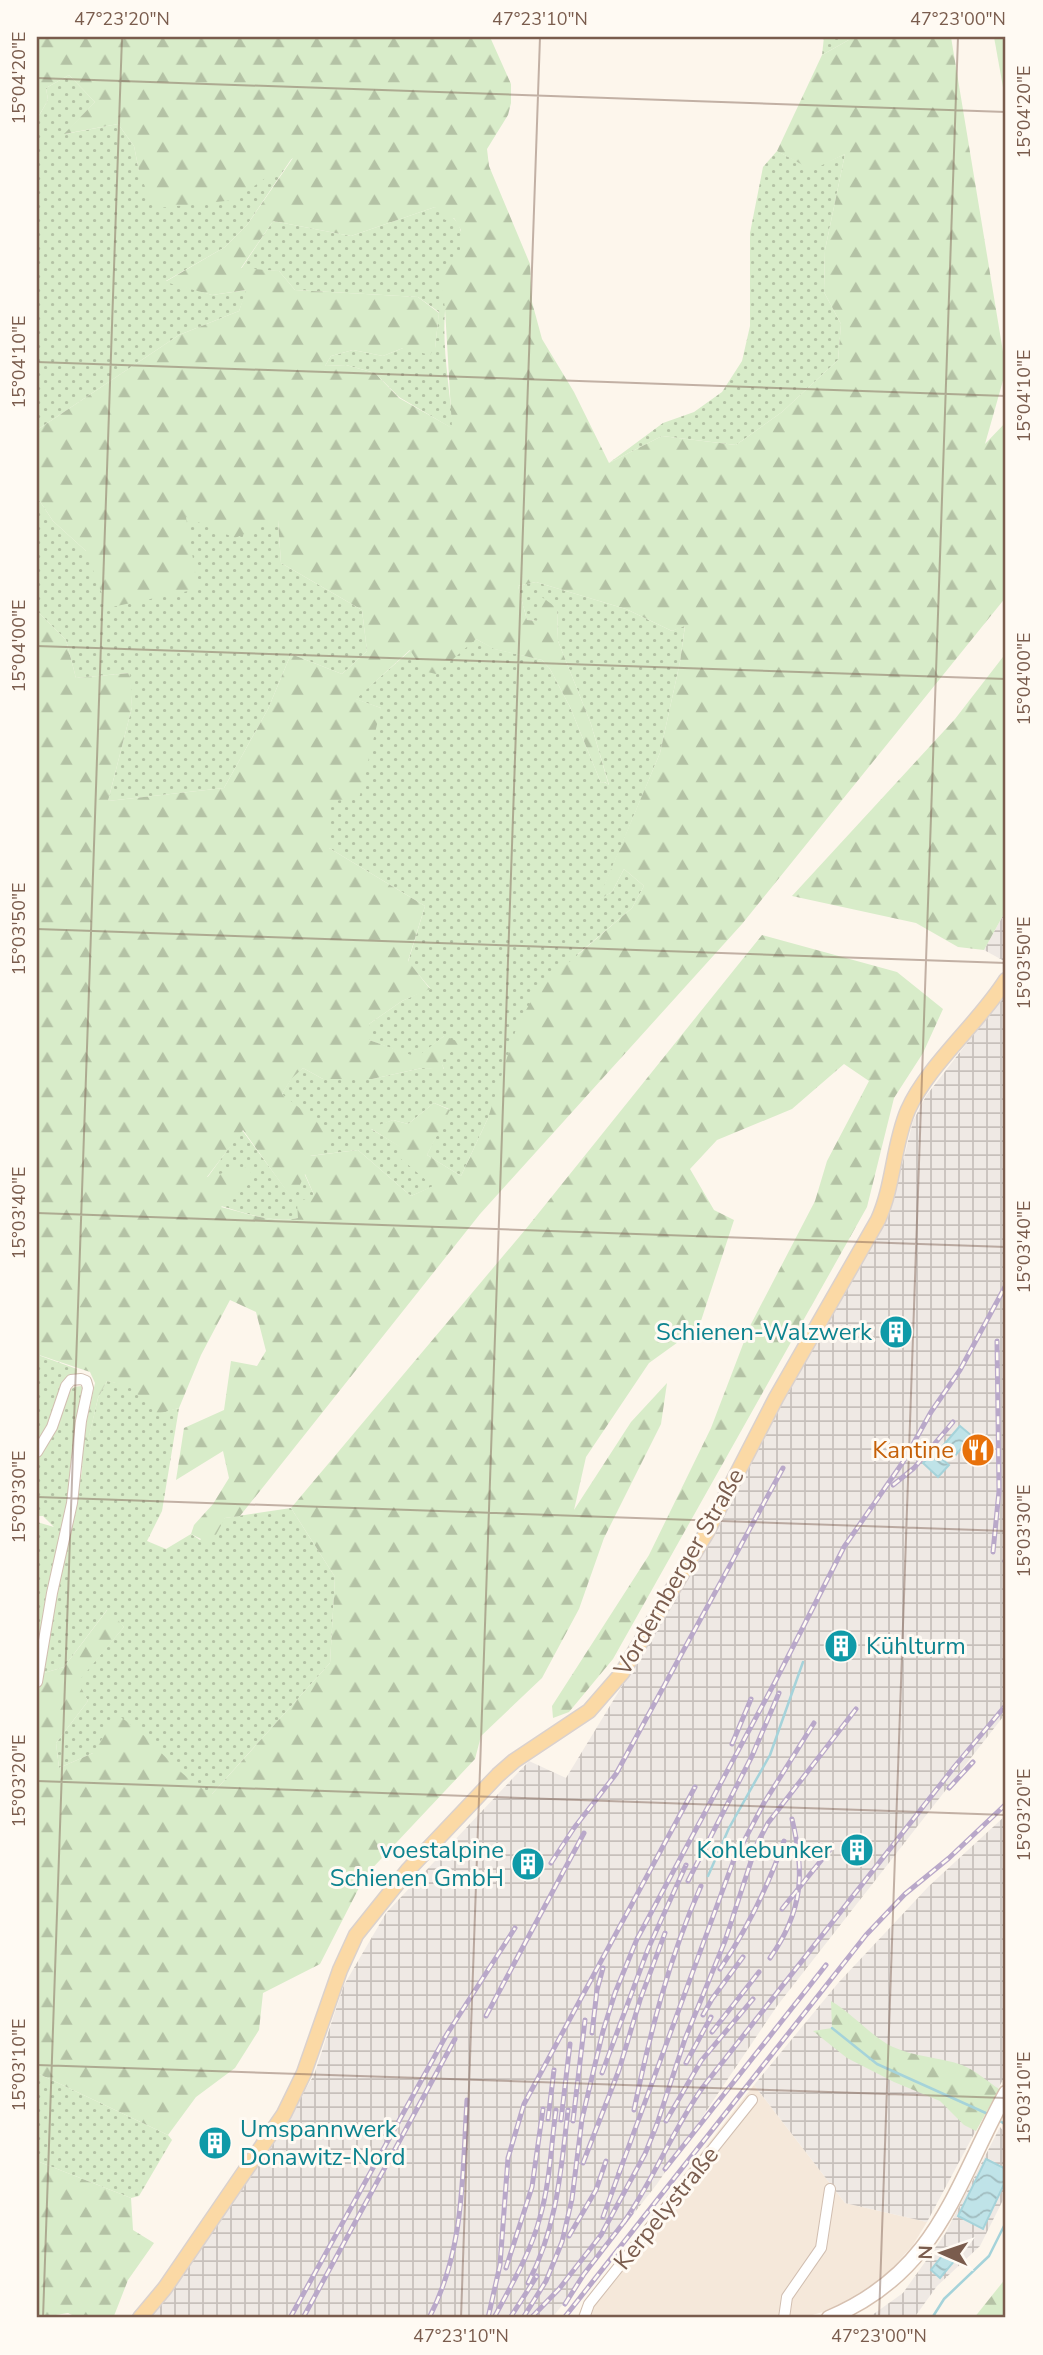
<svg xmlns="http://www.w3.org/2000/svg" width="1043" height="2355" font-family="'Nunito Sans',sans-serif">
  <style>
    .residential { fill: #f5e8da }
    .industrial { fill: url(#industrial-grid) }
    .grass { fill: url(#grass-dots) }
    .forest { fill: url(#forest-firs); fill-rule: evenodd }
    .water { fill: url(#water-waves); stroke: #a5d3da; stroke-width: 2 }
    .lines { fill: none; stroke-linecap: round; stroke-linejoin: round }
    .stream { stroke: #a5d3da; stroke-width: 2.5 }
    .street-casing { stroke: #d1beb0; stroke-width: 12 }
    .secondary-casing { stroke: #d6c0b0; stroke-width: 17 }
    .primary-casing { stroke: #dad1cd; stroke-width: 17 }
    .street { stroke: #fff; stroke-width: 10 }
    .secondary { stroke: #fff; stroke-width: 14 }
    .primary { stroke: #fbd9a5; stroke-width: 14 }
    .rail-casing { stroke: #b9a8c9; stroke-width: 5 }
    .rail { stroke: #fffaf3; stroke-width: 2.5; stroke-dasharray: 8; stroke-linecap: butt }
    .ticks { fill: none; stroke: #7a5c4d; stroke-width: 2; stroke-opacity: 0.45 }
    .labels { text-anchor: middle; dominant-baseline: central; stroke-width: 6; stroke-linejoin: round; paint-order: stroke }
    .culture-label { font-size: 24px; fill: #0d838f; stroke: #fffaf3; text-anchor: end }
    .food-label { font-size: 24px; fill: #c56008; stroke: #fffaf3; text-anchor: end }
    .street-label { font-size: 24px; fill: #7a5c4d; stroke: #fffaf3 }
    .neatline { fill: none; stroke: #7a5c4d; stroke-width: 2.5 }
    .ticks-label { font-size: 18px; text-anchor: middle; fill: #7a5c4d }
  </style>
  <defs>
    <pattern id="industrial-grid" width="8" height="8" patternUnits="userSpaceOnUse" patternTransform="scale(1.75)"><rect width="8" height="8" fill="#efe9e4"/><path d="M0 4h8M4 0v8" fill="none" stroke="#c7c0bb"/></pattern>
    <pattern id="grass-dots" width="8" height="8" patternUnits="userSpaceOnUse" patternTransform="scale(1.75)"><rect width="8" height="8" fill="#d8ecc9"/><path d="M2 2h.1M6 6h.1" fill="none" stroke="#b4c2a5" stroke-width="1.8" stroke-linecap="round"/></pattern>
    <pattern id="forest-firs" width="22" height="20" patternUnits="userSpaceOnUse" patternTransform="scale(1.75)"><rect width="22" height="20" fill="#d8ecc9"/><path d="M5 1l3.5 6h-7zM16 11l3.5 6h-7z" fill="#b4c2a5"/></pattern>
    <pattern id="water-waves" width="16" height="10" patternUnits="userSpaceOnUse" patternTransform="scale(1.75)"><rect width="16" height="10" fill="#bfe3e8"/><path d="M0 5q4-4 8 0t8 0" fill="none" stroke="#a0bbbe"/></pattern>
  </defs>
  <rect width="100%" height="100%" fill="#fdf6ec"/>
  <polygon class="residential" points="754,2085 845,2203 927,2222 913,2245 885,2276 858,2297 826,2311 802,2318 742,2316 577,2318 583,2304"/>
  <g class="industrial">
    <polygon points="1006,910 1006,962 984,950"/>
    <polygon points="1006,988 1006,1713 777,2006 657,2184 552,2318 148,2318 176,2285 248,2175 280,2132 314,2075 344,1985 386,1913 529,1761 566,1778 686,1581 736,1491 782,1398 889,1208 901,1169 913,1121 926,1096 994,1008"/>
    <polygon points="1006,1815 1006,2074 927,2222 845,2203 754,2085 839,1982 929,1886"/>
    <polygon points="1000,2127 1006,2134 1006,2194 980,2246 937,2286 914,2318 868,2318 903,2293 945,2234"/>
  </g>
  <g class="grass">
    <polygon points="824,37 854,37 822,55"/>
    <polygon points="69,75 95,102 65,134 118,124 134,146 139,171 294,155 247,225 225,247 166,281 212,295 247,290 239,311 179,335 37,430 37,119 48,100 46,88"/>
    <polygon points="777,151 812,169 845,154 825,250 824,292 841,324 838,360 782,412 736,445 662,436 609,463 663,423 694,412 722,392 742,361 750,326 750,233 763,167"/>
    <path d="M 435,207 C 446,213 459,218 461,232 C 465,258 447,284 445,311 C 442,349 450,390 453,429 L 399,397 L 375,373 L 346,365 L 325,366 L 331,356 L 353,350 L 383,356 L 403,348 L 435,348 L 439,312 L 418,297 L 295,290 L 279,271 L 241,269 L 273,221 L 351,236 Z"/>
    <polygon points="37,497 53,521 86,551 185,517 278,520 281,563 362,610 367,651 342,674 291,654 268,709 224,788 108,801 132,707 129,673 76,678 66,640 37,611"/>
    <polygon points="536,582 626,609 672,631 685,625 680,662 660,753 599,899 612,892 624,869 644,886 632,908 578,954 488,1118 461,1176 427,1155 449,1109 434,1103 408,1124 393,1120 371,1129 401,1147 401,1158 434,1186 411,1196 358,1150 309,1156 282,1094 292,1077 303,1068 323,1079 372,1079 422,1068 444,1069 439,1057 444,1036 417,1058 369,1040 369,1024 402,1001 430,988 408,962 425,906 329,848 329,801 381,708 355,699 411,650 476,639 495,649 542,660 550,669 570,707 601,783 604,782 609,785 591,724 558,641 557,608 538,621 527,620 518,586"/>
    <path d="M 242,1130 L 293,1199 L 304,1173 L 314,1195 L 298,1218 C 273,1224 246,1213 221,1206 L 207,1178 Z"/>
    <polygon points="38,1355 77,1369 77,1376 37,1447"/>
    <polygon points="107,1381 129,1385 157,1413 179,1408 162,1511 147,1541 166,1549 191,1534 200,1540 225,1518 291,1508 335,1577 330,1663 211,1795 191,1782 176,1769 93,1753 59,1768 56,1743 88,1701 77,1682 124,1627 107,1610 64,1667 44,1673 60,1570 69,1537 82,1471 83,1439 88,1440 98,1398"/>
    <polygon points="81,1386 84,1391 76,1455 41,1645 38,1646 37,1522 54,1527 43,1516 37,1516 37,1458 48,1441 68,1392 74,1387"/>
    <polygon points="37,2073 168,2135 172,2140 139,2196 131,2198 37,2161"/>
  </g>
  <g class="forest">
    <path d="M 37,37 L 490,37 L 511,84 L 511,103 L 508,115 L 487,149 L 489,166 L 530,264 L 532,302 L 542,339 L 574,392 L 609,463 L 662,436 L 736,445 L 782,412 L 838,360 L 841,324 L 824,292 L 825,250 L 845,154 L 812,170 L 777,151 L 822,55 L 854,37 L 951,37 L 1006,370 L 985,444 L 1006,422 L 1006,597 L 742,924 L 480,1214 L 240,1516 L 225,1518 L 211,1544 L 191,1534 L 194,1525 L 213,1504 L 229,1478 L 223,1451 L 176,1480 L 184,1428 L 224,1410 L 231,1361 L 257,1366 L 266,1351 L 256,1312 L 230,1300 L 201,1355 L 179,1408 L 157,1414 L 129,1386 L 107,1381 L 98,1398 L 88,1441 L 83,1439 L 95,1383 L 90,1372 L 39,1355 L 37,1358 L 37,611 L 66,640 L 76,678 L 130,673 L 132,707 L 108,801 L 224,788 L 268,709 L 291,654 L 342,674 L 367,651 L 362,610 L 281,563 L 278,520 L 235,538 L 186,517 L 198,589 L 107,608 L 86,551 L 53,521 L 37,497 L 37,430 L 179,335 L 239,311 L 246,290 L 212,295 L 165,282 L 225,247 L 247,225 L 293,158 L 235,200 L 158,208 L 147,192 L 139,171 L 134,146 L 118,124 L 64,134 L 95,102 L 69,75 L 46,88 L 48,100 L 37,119 ZM 435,207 L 445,220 L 454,218 L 461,230 L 460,250 L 440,271 L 445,309 L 452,428 L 399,398 L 375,373 L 346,365 L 325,366 L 331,356 L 353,350 L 383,356 L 403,348 L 430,355 L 435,348 L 439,313 L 418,297 L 295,290 L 279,271 L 241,268 L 273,221 L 351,236 ZM 536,582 L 626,609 L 672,631 L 685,626 L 680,662 L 660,753 L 598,900 L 612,892 L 624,869 L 644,886 L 632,908 L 538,989 L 517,1026 L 488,1118 L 461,1176 L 427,1155 L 450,1110 L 434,1103 L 408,1124 L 393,1120 L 370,1128 L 400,1147 L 400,1158 L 433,1186 L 411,1196 L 358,1150 L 310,1156 L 332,1134 L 282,1094 L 292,1078 L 303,1068 L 323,1079 L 372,1079 L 422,1068 L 444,1070 L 440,1057 L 467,1045 L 444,1036 L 417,1057 L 369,1040 L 369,1024 L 402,1001 L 430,989 L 408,961 L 425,906 L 329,848 L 329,801 L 359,799 L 381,708 L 356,699 L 410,650 L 423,671 L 436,674 L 476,639 L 494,649 L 542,660 L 550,669 L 570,707 L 601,783 L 605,782 L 609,786 L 591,724 L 558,641 L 557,608 L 539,595 L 538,621 L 527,620 L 518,586 ZM 243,1130 L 293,1200 L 305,1174 L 314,1195 L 297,1203 L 298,1218 C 273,1224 246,1213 221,1207 L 254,1180 L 248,1167 L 207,1177 Z"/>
    <polygon points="994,37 1006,37 1006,104"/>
    <polygon points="1006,653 1006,910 984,950 958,947 916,923 792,896 955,719"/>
    <path d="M 762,935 L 897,972 L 943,1009 L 923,1053 L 894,1098 L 867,1207 L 613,1659 L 569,1712 L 553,1718 L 552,1706 L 649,1555 L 711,1428 L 750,1326 L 815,1201 L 827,1161 L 869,1081 L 844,1064 L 792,1109 L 717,1140 L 690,1169 L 714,1210 L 734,1220 L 699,1327 L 649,1363 L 586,1457 L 574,1510 L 631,1422 L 667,1383 L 661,1424 L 604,1538 L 579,1609 L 542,1678 L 481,1736 L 475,1759 L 365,1876 L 320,1964 L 263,1993 L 259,2030 L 235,2068 L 196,2097 L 168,2135 L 37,2073 L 37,1695 L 44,1673 L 64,1667 L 108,1609 L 124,1627 L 78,1682 L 88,1701 L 56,1743 L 59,1768 L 93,1753 L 117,1715 C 153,1736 174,1775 212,1794 L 330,1663 L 335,1577 L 291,1508 L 525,1230 Z"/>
    <path d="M 831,2001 C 852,2013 873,2038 893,2047 C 915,2057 939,2057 962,2065 C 975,2070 987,2081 999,2089 L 976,2131 L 964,2125 L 940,2101 L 894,2082 L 847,2058 L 813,2031 L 832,2028 Z"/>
    <polygon points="37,2161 131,2198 133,2230 154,2243 128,2280 114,2316 78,2318 68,2313 37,2318"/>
    <polygon points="1006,2278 1006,2318 974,2318"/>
  </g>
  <g class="water">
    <polygon points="960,1426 972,1436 953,1458 941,1448"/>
    <polygon points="934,1452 949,1465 938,1477 923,1463"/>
    <polygon points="986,2159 1006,2169 1006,2180 983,2229 958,2216"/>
    <polygon points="946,2251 956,2259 940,2278 931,2270"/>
  </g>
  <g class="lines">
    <g class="stream">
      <polyline points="708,1876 729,1828 770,1755 803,1662"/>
      <polyline points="832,2028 877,2064 988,2114"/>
      <polyline points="997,2119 1006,2125"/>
      <polyline points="932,2318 944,2299 989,2256 1006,2222"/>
    </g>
    <defs>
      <g id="street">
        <polyline points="37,1452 52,1427 66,1386 71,1380 81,1379 86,1381 88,1388 81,1421 72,1503 52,1593 37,1682"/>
        <polyline points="584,2318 589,2304 752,2100"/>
        <polyline points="784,2318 787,2297 821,2248 830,2189"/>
      </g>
      <path id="secondary" d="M 829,2318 C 938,2272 954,2188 1006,2093"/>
      <path id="primary" d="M 140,2318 L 165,2288 L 284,2114 L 304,2073 L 340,1970 L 356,1935 L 408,1870 L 498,1775 L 514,1761 L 589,1711 L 622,1673 L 707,1532 L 776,1398 L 878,1220 C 894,1185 893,1145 908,1110 C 928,1065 979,1023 1006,980"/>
    </defs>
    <use href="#street" class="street-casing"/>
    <use href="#secondary" class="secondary-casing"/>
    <use href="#primary" class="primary-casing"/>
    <use href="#street" class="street"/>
    <use href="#secondary" class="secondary"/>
    <use href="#primary" class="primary"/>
    <defs>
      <g id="rail">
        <polyline points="1006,1327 1006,1326"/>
        <polyline points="893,1485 914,1468 953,1422"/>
        <polyline points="993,1552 999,1491 997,1341"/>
        <polyline points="1005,1561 1006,1557"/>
        <polyline points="732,1744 751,1699"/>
        <polyline points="949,1788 973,1762"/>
        <polyline points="551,1863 574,1828 616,1774 783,1468"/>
        <polyline points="688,1881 752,1756 779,1693"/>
        <polyline points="782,1909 832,1847"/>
        <path d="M 770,1958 C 803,1911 805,1873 792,1819"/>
        <path d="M 720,1969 C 747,1929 768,1887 784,1841"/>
        <polyline points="703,2015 712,1999 743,1957"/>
        <polyline points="486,2016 584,1833"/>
        <polyline points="712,2032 759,1972"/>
        <polyline points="592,2033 597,1990 603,1968"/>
        <polyline points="686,2063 711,2017"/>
        <polyline points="602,2073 648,1949 686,1865"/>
        <path d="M 634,2110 C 650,2033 669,1958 701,1886"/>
        <polyline points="548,2119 554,2070"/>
        <polyline points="561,2120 570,2044"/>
        <polyline points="573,2121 585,2020"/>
        <polyline points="666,2121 701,2061 753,1999"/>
        <polyline points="583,2163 619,2070 640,2000 665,1933"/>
        <polyline points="665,2169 826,1965"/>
        <polyline points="619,2173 733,1862 764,1803 814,1723"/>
        <polyline points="603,2217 622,2165"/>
        <path d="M 624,2222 C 654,2179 673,2129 703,2087 L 955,1766 L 1006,1705"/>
        <polyline points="569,2236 596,2190 606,2161"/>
        <polyline points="506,2268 532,2187 543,2109"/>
        <path d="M 528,2283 C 557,2228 561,2170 568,2110"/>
        <polyline points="565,2304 584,2274 631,2213"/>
        <path d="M 495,2316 C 512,2284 531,2252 540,2217 C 550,2183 551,2145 556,2110"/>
        <polyline points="532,2317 559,2289 601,2235 645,2154 657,2124 685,2039 725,1941 756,1846 768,1823 856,1709"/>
        <polyline points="290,2318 447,2034 515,1928"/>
        <polyline points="303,2318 455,2039"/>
        <path d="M 429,2318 C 465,2249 462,2176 467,2100"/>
        <polyline points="488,2318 500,2265 508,2158 524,2104 695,1787"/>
        <polyline points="510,2318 537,2276"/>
        <polyline points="523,2318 546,2281 562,2242 572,2199 582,2119 603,2031 615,1993 637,1939 775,1682 844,1547 903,1462 931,1412 960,1370 1006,1285"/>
        <polyline points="564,2318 866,1935 905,1894 949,1858 1006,1804"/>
      </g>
    </defs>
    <use href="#rail" class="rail-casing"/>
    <use href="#rail" class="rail"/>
  </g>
  <path class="ticks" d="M 37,78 L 1006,112M 37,362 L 1006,396M 37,646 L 1006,679M 37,929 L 1006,963M 37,1213 L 1006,1247M 37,1497 L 1006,1531M 37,1781 L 1006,1815M 37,2065 L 1006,2098M 43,2318 L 122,37M 461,2318 L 540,37M 879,2318 L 958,37"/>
  <defs>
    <symbol id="building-disc" viewBox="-11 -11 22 22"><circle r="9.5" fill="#0f9aa8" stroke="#fffaf3"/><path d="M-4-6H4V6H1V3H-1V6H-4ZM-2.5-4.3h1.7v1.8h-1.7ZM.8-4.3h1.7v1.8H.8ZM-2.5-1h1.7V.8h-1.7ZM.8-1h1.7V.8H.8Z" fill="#fff"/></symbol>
    <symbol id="restaurant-disc" viewBox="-11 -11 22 22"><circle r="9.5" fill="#e8710a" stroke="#fffaf3"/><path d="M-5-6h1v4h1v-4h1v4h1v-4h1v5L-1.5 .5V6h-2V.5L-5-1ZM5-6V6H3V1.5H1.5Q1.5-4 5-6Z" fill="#fff"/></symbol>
  </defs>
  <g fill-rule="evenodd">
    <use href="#building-disc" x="877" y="1313" width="38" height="38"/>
    <use href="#restaurant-disc" x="959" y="1431" width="38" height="38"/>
    <use href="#building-disc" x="822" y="1627" width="38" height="38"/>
    <use href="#building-disc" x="838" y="1831" width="38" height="38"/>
    <use href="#building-disc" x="509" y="1845" width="38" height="38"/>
    <use href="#building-disc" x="196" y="2124" width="38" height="38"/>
  </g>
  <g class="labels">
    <g class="culture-label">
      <text x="872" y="1332">Schienen-Walzwerk</text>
      <text x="866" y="1646" text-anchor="start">Kühlturm</text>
      <text x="504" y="1850">voestalpine<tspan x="504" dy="28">Schienen GmbH</tspan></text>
      <text x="832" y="1850">Kohlebunker</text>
      <text x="240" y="2129" text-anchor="start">Umspannwerk<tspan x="240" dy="28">Donawitz-Nord</tspan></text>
    </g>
    <g class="food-label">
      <text x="954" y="1450">Kantine</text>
    </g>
    <g class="street-label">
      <text transform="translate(679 1572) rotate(-60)">Vordernberger Straße</text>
      <text transform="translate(666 2208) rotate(-51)">Kerpelystraße</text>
    </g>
  </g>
  <rect width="1043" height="2355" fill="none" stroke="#fffaf3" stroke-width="77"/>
  <g transform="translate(942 2253) rotate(272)" stroke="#fffaf3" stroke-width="5" paint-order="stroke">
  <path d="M0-5L12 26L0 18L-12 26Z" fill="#7a5c4d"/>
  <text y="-10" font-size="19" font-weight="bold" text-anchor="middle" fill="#7a5c4d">N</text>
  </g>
  <rect x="38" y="38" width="966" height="2278" class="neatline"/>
  <g class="ticks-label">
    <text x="122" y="25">47°23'20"N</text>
    <text x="540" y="25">47°23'10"N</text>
    <text x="958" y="25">47°23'00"N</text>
    <text transform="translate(19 78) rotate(-90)" y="6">15°04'20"E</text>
    <text transform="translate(1024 112) rotate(-90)" y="6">15°04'20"E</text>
    <text transform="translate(19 362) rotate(-90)" y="6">15°04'10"E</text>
    <text transform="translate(1024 396) rotate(-90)" y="6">15°04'10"E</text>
    <text transform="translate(19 646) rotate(-90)" y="6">15°04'00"E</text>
    <text transform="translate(1024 679) rotate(-90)" y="6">15°04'00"E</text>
    <text transform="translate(19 929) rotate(-90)" y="6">15°03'50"E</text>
    <text transform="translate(1024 963) rotate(-90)" y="6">15°03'50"E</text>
    <text transform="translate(19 1213) rotate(-90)" y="6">15°03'40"E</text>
    <text transform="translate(1024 1247) rotate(-90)" y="6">15°03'40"E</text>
    <text transform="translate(19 1497) rotate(-90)" y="6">15°03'30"E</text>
    <text transform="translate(1024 1531) rotate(-90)" y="6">15°03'30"E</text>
    <text transform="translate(19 1781) rotate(-90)" y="6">15°03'20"E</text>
    <text transform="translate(1024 1815) rotate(-90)" y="6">15°03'20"E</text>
    <text transform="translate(19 2065) rotate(-90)" y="6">15°03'10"E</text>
    <text transform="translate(1024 2098) rotate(-90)" y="6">15°03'10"E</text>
    <text x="461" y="2342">47°23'10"N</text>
    <text x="879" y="2342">47°23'00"N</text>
  </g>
</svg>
